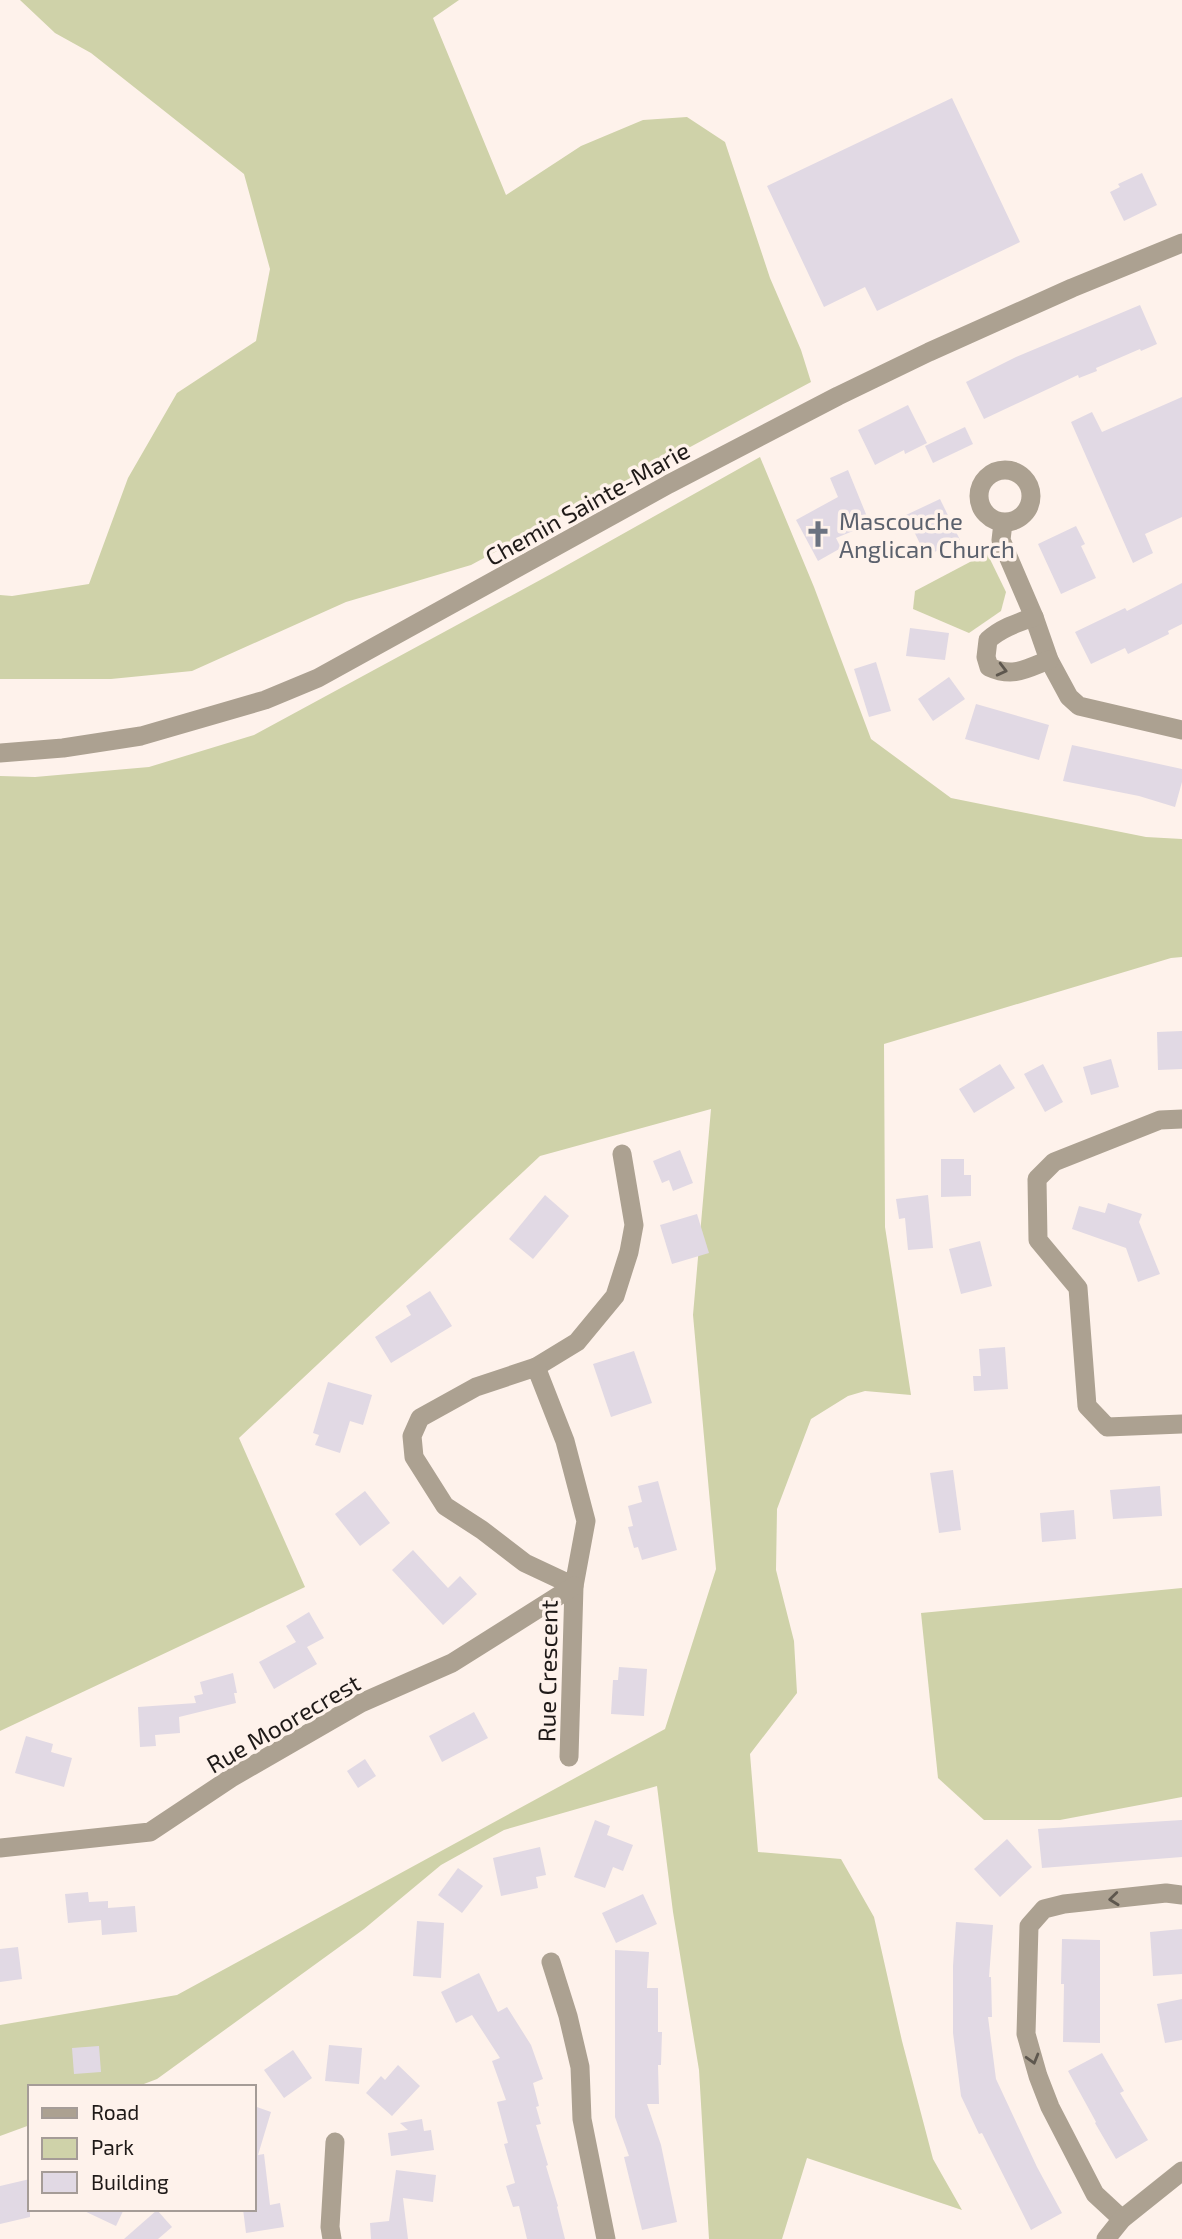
<svg xmlns="http://www.w3.org/2000/svg" width="1182" height="2239" font-family="'Exo 2',sans-serif">
  <style>
    .green { fill: #cfd2a9 }
    .building { fill: #e1d9e4 }
    .lines { fill: none; stroke-linecap: round; stroke-linejoin: round }
    .minor { stroke: #aca191; stroke-width: 19 }
    .tertiary { stroke: #aca191; stroke-width: 19 }
    .oneway { stroke: #5e574e }
    .labels { text-anchor: middle; dominant-baseline: central; stroke-width: 7; stroke-linejoin: round; paint-order: stroke }
    .street-label { font-size: 24px; fill: #1f1a18; stroke: #fef2eb }
    .worship-label { font-size: 24px; fill: #5b616d; stroke: #fef2eb; text-anchor: start }
  </style>
  <rect width="100%" height="100%" fill="#fef2eb"/>
  <g class="green">
    <polygon points="20,0 459,0 433,18 506,195 581,146 643,120 687,117 725,142 770,278 801,350 811,382 471,565 346,602 192,671 111,679 0,679 0,595 12,596 89,584 128,478 177,393 256,341 270,269 244,174 91,53 55,33"/>
    <polygon points="760,457 814,587 871,739 951,798 1146,837 1182,839 1182,957 1171,958 884,1044 885,1227 911,1395 865,1391 848,1396 811,1419 777,1509 776,1570 794,1641 797,1693 750,1754 758,1852 841,1859 874,1917 902,2041 933,2159 962,2210 807,2158 782,2239 709,2239 699,2070 673,1912 657,1786 504,1830 441,1865 364,1929 157,2079 136,2087 30,2087 30,2125 0,2136 0,2025 177,1995 665,1729 716,1569 693,1315 711,1109 540,1156 239,1438 305,1587 0,1731 0,776 35,777 149,767 254,735 553,573"/>
    <polygon points="987,553 1006,592 1001,611 969,633 913,609 915,591"/>
    <polygon points="1182,1588 1182,1797 1060,1820 984,1820 938,1778 921,1613"/>
  </g>
  <g class="building">
    <polygon points="952,98 1020,242 877,311 865,287 824,307 767,186"/>
    <polygon points="1142,173 1157,205 1124,221 1110,192 1120,187 1118,184"/>
    <polygon points="1140,305 1157,344 1141,351 1140,349 1096,368 1097,371 1079,378 1078,375 984,419 966,382 1016,357"/>
    <polygon points="1182,397 1182,517 1145,534 1153,553 1133,563 1071,422 1092,412 1102,432"/>
    <polygon points="908,405 927,443 905,454 904,450 875,465 858,430"/>
    <polygon points="965,427 973,444 933,463 925,446"/>
    <polygon points="848,470 870,524 836,538 841,548 818,561 796,520 838,497 830,478"/>
    <polygon points="940,499 960,540 926,556 906,515"/>
    <polygon points="1076,526 1085,544 1081,546 1096,578 1061,594 1038,544"/>
    <polygon points="1182,583 1182,624 1168,631 1169,634 1128,654 1125,648 1091,664 1075,632 1125,608 1127,611"/>
    <polygon points="910,628 949,633 945,660 906,656"/>
    <polygon points="876,662 891,711 869,717 854,669"/>
    <polygon points="949,677 965,699 933,721 918,699"/>
    <polygon points="976,704 1049,725 1039,760 965,739"/>
    <polygon points="1072,745 1182,769 1182,782 1175,807 1139,796 1063,781"/>
    <polygon points="1182,1031 1182,1069 1158,1070 1157,1032"/>
    <polygon points="1111,1059 1119,1087 1091,1095 1083,1067"/>
    <polygon points="1000,1064 1015,1088 974,1113 959,1089"/>
    <polygon points="1043,1064 1063,1102 1045,1112 1024,1074"/>
    <polygon points="680,1150 693,1183 673,1191 669,1180 662,1183 653,1161"/>
    <polygon points="941,1159 964,1159 964,1175 971,1175 971,1196 941,1197"/>
    <polygon points="545,1195 569,1216 533,1259 509,1239"/>
    <polygon points="928,1195 933,1248 908,1250 905,1218 899,1219 896,1199"/>
    <polygon points="1108,1203 1142,1214 1139,1222 1160,1274 1138,1282 1126,1248 1072,1229 1079,1206 1105,1213"/>
    <polygon points="697,1214 709,1253 672,1264 660,1225"/>
    <polygon points="980,1241 992,1286 961,1294 949,1249"/>
    <polygon points="430,1291 452,1326 391,1363 375,1337 411,1315 406,1306"/>
    <polygon points="1005,1347 1008,1389 974,1391 973,1376 981,1376 979,1349"/>
    <polygon points="634,1351 652,1403 611,1417 593,1364"/>
    <polygon points="328,1382 372,1395 363,1425 350,1421 340,1453 315,1445 319,1435 313,1433"/>
    <polygon points="953,1470 961,1530 939,1533 930,1473"/>
    <polygon points="658,1481 677,1550 642,1560 638,1547 634,1548 628,1527 633,1526 628,1506 642,1502 638,1486"/>
    <polygon points="1160,1486 1162,1516 1113,1519 1110,1490"/>
    <polygon points="365,1491 390,1523 360,1546 335,1514"/>
    <polygon points="1074,1510 1076,1539 1042,1542 1040,1513"/>
    <polygon points="413,1550 448,1588 460,1576 477,1594 443,1625 392,1570"/>
    <polygon points="309,1612 324,1638 307,1647 317,1664 274,1689 259,1662 296,1642 286,1626"/>
    <polygon points="619,1667 647,1669 644,1716 611,1714 613,1680 618,1680"/>
    <polygon points="233,1673 237,1693 234,1693 236,1703 179,1717 180,1733 155,1735 156,1746 140,1747 138,1707 196,1703 194,1696 203,1694 200,1682"/>
    <polygon points="474,1712 488,1738 442,1762 429,1736"/>
    <polygon points="26,1736 53,1744 51,1752 72,1758 64,1787 15,1773"/>
    <polygon points="365,1759 376,1776 358,1788 347,1771"/>
    <polygon points="595,1820 610,1826 607,1835 633,1845 623,1871 613,1867 605,1888 574,1877"/>
    <polygon points="1182,1820 1182,1857 1042,1868 1038,1829"/>
    <polygon points="1007,1839 1032,1867 1000,1897 974,1869"/>
    <polygon points="540,1847 546,1875 536,1877 538,1888 501,1896 493,1858"/>
    <polygon points="458,1868 483,1886 462,1913 438,1895"/>
    <polygon points="88,1892 89,1902 108,1901 108,1908 135,1906 137,1932 102,1935 101,1920 68,1923 65,1894"/>
    <polygon points="643,1894 657,1924 616,1943 602,1913"/>
    <polygon points="417,1921 444,1923 441,1978 413,1976"/>
    <polygon points="956,1922 993,1925 989,1977 991,1977 992,2017 988,2017 996,2079 1037,2167 1062,2213 1031,2230 982,2133 979,2134 961,2096 953,2033 953,1966"/>
    <polygon points="1182,1929 1182,1974 1153,1976 1150,1932"/>
    <polygon points="1062,1939 1100,1940 1100,2043 1063,2042 1064,1984 1061,1984"/>
    <polygon points="18,1947 22,1979 0,1982 0,1949"/>
    <polygon points="615,1950 649,1952 647,1988 658,1988 658,2032 662,2032 661,2065 658,2065 659,2104 647,2104 661,2145 677,2222 642,2230 624,2157 629,2156 615,2117"/>
    <polygon points="479,1973 498,2012 507,2007 531,2045 543,2079 533,2083 539,2106 536,2107 541,2124 536,2125 548,2165 546,2166 558,2206 557,2207 565,2239 527,2239 519,2206 513,2207 506,2186 515,2183 504,2144 508,2143 497,2102 506,2100 492,2061 500,2058 472,2015 456,2023 441,1992"/>
    <polygon points="1182,1999 1182,2040 1165,2043 1157,2004"/>
    <polygon points="329,2045 362,2048 359,2084 325,2081"/>
    <polygon points="99,2046 101,2072 74,2074 72,2048"/>
    <polygon points="293,2050 312,2078 284,2098 264,2070"/>
    <polygon points="1102,2053 1124,2091 1120,2093 1148,2140 1116,2159 1095,2123 1096,2122 1068,2071"/>
    <polygon points="398,2065 420,2086 392,2116 366,2093 381,2076 385,2080"/>
    <polygon points="254,2106 271,2112 258,2155 264,2154 270,2205 280,2203 284,2227 246,2233 243,2209 254,2209"/>
    <polygon points="422,2119 424,2131 431,2130 434,2150 391,2156 388,2133 408,2130 400,2123"/>
    <polygon points="396,2170 436,2175 433,2202 403,2198 408,2239 371,2239 370,2223 389,2221"/>
    <polygon points="30,2179 30,2217 0,2224 0,2186"/>
    <polygon points="80,2209 124,2209 116,2226"/>
    <polygon points="157,2210 172,2227 158,2239 124,2239"/>
  </g>
  <g class="lines">
    <g class="minor">
      <circle cx="1005" cy="496" r="26"/>
      <polyline points="1003,523 1001,540 1034,617 1049,660 1069,697 1079,706 1182,730"/>
      <path d="M 1034,617 C 1017,623 1001,628 988,640 L 986,657 L 989,667 C 1013,678 1026,669 1049,660"/>
      <polyline points="1182,1119 1160,1120 1054,1162 1037,1179 1038,1240 1078,1288 1087,1406 1107,1427 1182,1424"/>
      <polyline points="536,1367 577,1342 615,1296 629,1252 634,1225 622,1154"/>
      <polyline points="569,1757 574,1586 586,1521 565,1441 536,1367 476,1387 420,1418 412,1436 414,1457 445,1506 482,1530 525,1563 574,1586"/>
      <polyline points="0,1848 150,1832 231,1778 361,1703 452,1663 574,1586"/>
      <polyline points="551,1962 568,2016 580,2067 582,2119 606,2239"/>
      <polyline points="1122,2219 1095,2194 1050,2107 1038,2076 1026,2034 1029,1926 1044,1909 1064,1904 1166,1893 1182,1895"/>
      <polyline points="332,2239 330,2227 335,2142"/>
      <polyline points="1106,2239 1122,2219 1182,2171"/>
    </g>
    <polyline class="tertiary" points="0,753 63,748 141,736 265,700 318,678 669,484 838,396 929,352 1072,288 1182,243"/>
  </g>
  <defs><path id="oneway-chevron" d="M-2-3.5L2.5 0L-2 3.5" fill="none" stroke-width="1.6" stroke-linecap="round" stroke-linejoin="round" transform="scale(1.75)"/></defs>
  <g class="oneway">
    <use href="#oneway-chevron" transform="translate(1002 670) rotate(14)"/>
    <use href="#oneway-chevron" transform="translate(1114 1899) rotate(174)"/>
    <use href="#oneway-chevron" transform="translate(1033 2059) rotate(74)"/>
  </g>
  <defs>
    <symbol id="church-bare" viewBox="-9 -9 18 18"><path d="M-1.2-6h2.4v3.5h3.3v2.4h-3.3V6h-2.4V-.1h-3.3v-2.4h3.3Z" fill="#6b7280" stroke="#fef2eb" stroke-width="2.5" paint-order="stroke"/></symbol>
  </defs>
  <g fill-rule="evenodd">
    <use href="#church-bare" x="799" y="515" width="38" height="38"/>
  </g>
  <g class="labels">
    <g class="street-label">
      <text transform="translate(587 503) rotate(-29)">Chemin Sainte-Marie</text>
      <text transform="translate(547 1671) rotate(-89)">Rue Crescent</text>
      <text transform="translate(283 1723) rotate(-30)">Rue Moorecrest</text>
    </g>
    <g class="worship-label">
      <text x="839" y="520">Mascouche<tspan x="839" dy="28">Anglican Church</tspan></text>
    </g>
  </g>
  <rect x="28" y="2085" width="228" height="126" fill="#fef2eb" stroke="#a59c97" stroke-width="2"/>
  <rect x="42" y="2108" width="35" height="10" fill="#aca191" stroke="#a59c97" stroke-width="2"/>
  <text x="91" y="2120" font-size="21" fill="#1f1a18">Road</text>
  <rect x="42" y="2138" width="35" height="21" fill="#cfd2a9" stroke="#a59c97" stroke-width="2"/>
  <text x="91" y="2155" font-size="21" fill="#1f1a18">Park</text>
  <rect x="42" y="2172" width="35" height="21" fill="#e1d9e4" stroke="#a59c97" stroke-width="2"/>
  <text x="91" y="2190" font-size="21" fill="#1f1a18">Building</text>
</svg>
